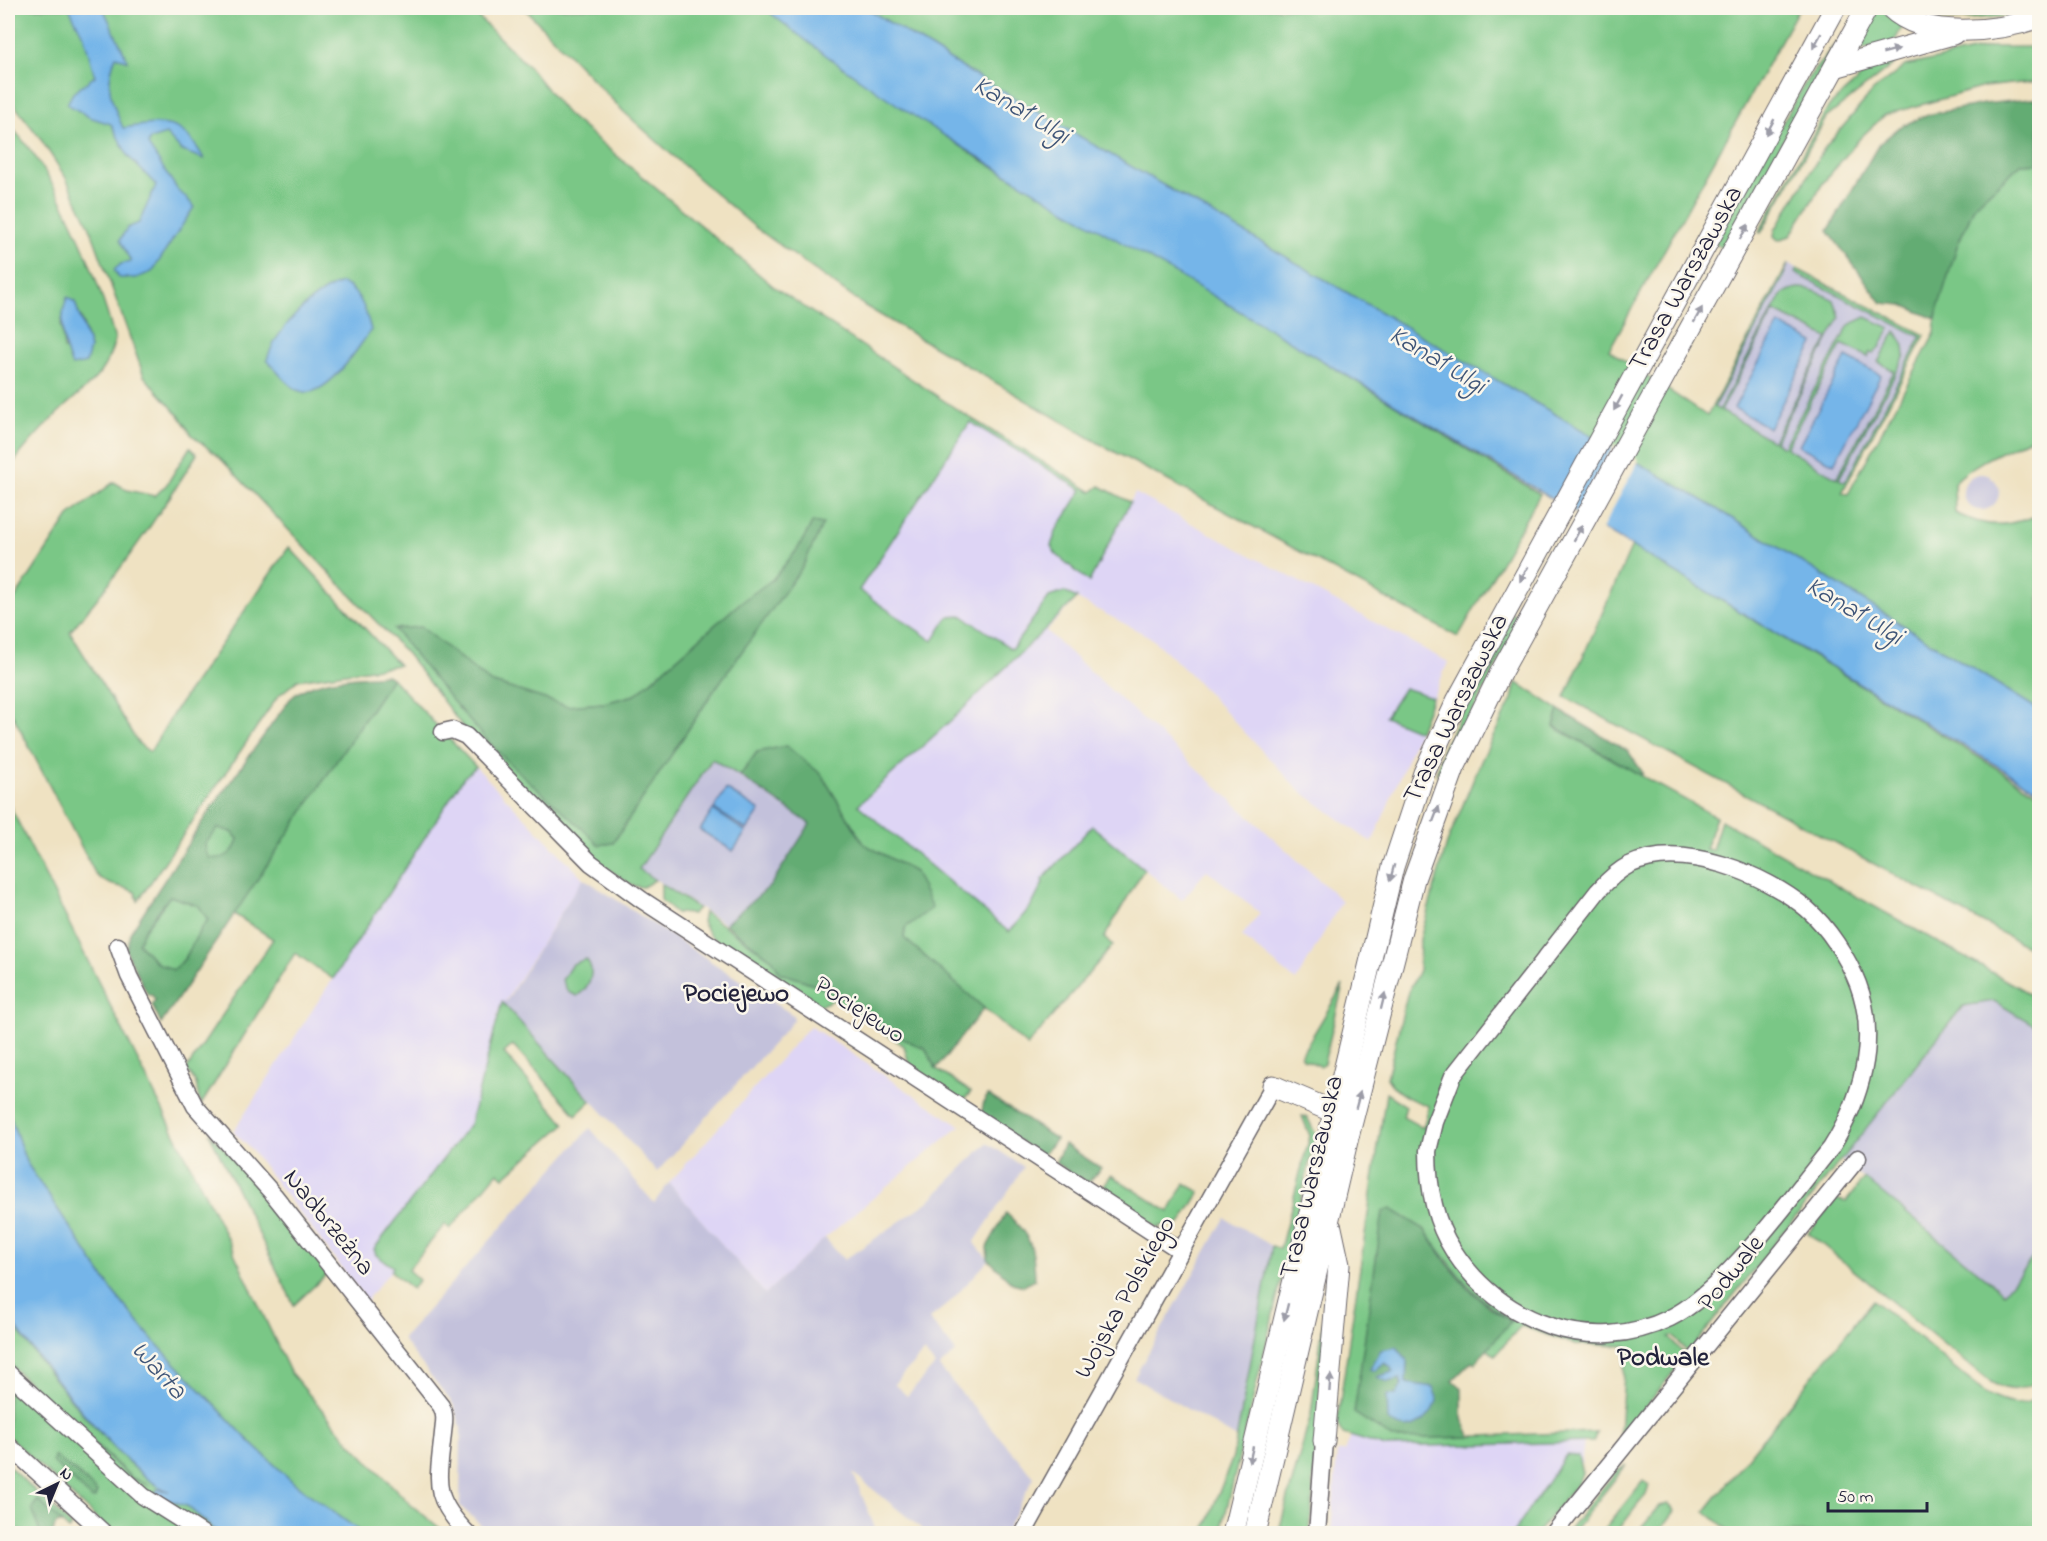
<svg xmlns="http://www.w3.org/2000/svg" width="2047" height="1541" font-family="'Indie Flower',sans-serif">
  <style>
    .built { fill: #ded5f5 }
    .industrial { fill: #c3c1db; fill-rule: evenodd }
    .green { fill: #7ac786; stroke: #4e7460; stroke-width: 1.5; fill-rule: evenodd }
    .forest { fill: #63ac73; stroke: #426757; stroke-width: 1.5; fill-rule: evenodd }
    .water { fill: #74b5e9; stroke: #4b6c92; stroke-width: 1.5 }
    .pier { fill: #efe2c2 }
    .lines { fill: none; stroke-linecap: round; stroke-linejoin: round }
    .minor-casing { stroke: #6a656a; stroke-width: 19 }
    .major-casing { stroke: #6a656a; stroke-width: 23 }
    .minor { stroke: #fff; stroke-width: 16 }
    .major { stroke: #fff; stroke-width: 21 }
    .oneway { fill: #9c9ca7 }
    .labels { text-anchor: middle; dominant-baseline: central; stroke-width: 5; stroke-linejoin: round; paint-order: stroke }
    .street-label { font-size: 26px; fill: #22223b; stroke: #fbf7ec }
    .water-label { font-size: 27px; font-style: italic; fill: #3f5578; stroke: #fbf7ec }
    .neighbourhood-label { font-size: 27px; font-weight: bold; fill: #22223b; stroke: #fbf7ec }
  </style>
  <rect width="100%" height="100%" fill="#fbf7ec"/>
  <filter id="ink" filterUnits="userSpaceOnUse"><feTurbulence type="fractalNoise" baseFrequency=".0167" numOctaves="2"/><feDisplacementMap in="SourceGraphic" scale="12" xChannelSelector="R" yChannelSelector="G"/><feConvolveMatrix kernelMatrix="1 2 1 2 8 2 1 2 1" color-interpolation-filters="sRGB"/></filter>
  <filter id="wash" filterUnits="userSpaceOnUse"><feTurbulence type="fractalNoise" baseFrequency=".008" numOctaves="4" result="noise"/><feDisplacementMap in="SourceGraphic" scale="24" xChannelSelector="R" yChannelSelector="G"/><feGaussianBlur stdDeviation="1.35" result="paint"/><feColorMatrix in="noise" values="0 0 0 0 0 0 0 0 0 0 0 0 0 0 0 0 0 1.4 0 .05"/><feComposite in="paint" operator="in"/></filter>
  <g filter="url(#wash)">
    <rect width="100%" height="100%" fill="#efe2c2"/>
    <g class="built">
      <polygon points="964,414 1092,492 1100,486 1130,502 1135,493 1448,662 1372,843 1298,789 1190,674 1150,637 1077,599 1046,631 1342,901 1296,981 1242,936 1260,913 1207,870 1182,900 1144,869 1104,938 1113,945 1076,989 858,805 959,713 844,595"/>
      <polygon points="476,767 583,878 506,1000 500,1006 470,1124 374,1249 376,1255 393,1268 369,1297 368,1302 248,1146 233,1132 464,777"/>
      <polygon points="810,1026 960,1126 825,1238 765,1294 669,1183"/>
      <polygon points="1351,1436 1386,1447 1584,1442 1581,1465 1578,1456 1566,1456 1513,1533 1331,1534 1337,1452 1345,1452"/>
    </g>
    <g class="industrial">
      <polygon points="1788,264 1925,335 1841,493 1707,416"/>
      <circle cx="1981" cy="492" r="18"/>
      <polygon points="713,759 810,824 770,886 725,924 639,869"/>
      <polygon points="583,878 793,1015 794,1020 657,1172 502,1002 507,1000"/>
      <polygon points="1994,1001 2039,1028 2039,1250 2005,1293 1841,1160 1964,1006"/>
      <path d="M 590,1128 L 654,1203 L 669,1183 L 765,1294 L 825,1238 L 844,1260 L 928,1202 L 987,1143 L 1024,1167 L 974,1243 L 989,1260 L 949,1303 L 929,1319 L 956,1352 L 939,1367 L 1034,1477 L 1005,1533 L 927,1533 L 853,1473 L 877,1533 L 490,1533 L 460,1506 L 461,1428 L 453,1404 L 402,1339 ZM 924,1352 L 935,1365 L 907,1396 L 894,1384 Z"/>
      <polygon points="1225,1218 1272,1246 1237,1438 1134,1378"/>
    </g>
    <g class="green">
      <path d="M 8,8 L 469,8 L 529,67 L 567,114 L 773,286 L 964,414 L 1092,492 L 1100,486 L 1130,502 L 1089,582 L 1056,554 L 1051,546 L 1057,529 L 1082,490 L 970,422 L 859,590 L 933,641 L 948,617 L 963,616 L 1012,649 L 1049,597 L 1064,592 L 1077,598 L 959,713 L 858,805 L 1009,932 L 1032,905 L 1043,883 L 1042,880 L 1092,826 L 1144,869 L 1104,938 L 1113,945 L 1027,1046 L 904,938 L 915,872 L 864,844 L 821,774 L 757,752 L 740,776 L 712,759 L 639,869 L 655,880 L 643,887 L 633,886 L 601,864 L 465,730 L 408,655 L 219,457 L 191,434 L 181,418 L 144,376 L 89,225 L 66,178 L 40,138 L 8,97 ZM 813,522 L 802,566 L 713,692 L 613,843 L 599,845 C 553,796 495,757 455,702 C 441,683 431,650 421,627 L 490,682 L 567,706 L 604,703 L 635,695 L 740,603 L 771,581 L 797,550 Z"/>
      <polygon points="524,8 764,8 845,69 980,159 1279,334 1540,494 1458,637 1102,445 865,306 756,228 700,180 624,112"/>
      <path d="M 866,8 L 1799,8 L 1609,350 L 1707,416 L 1788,264 L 1783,278 L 1714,407 L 1719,410 L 1780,297 C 1798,280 1816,291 1834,300 L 1840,317 L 1775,442 L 1783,447 L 1849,325 L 1866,317 L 1890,328 L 1880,347 L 1873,353 L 1870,352 L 1868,357 L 1842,344 L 1786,448 L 1837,478 L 1894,371 L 1878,362 L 1896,331 L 1904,346 L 1905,356 L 1839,479 L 1845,482 L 1921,337 L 1795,273 L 1797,269 L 1925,335 L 1842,493 L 1848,494 L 1935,333 L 1938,301 L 1957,246 L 1975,205 L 2021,164 L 2039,163 L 2039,434 C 2011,448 1976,460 1954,483 L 1955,513 C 1989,529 2004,527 2039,515 L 2039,710 L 1707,503 L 966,70 ZM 1774,311 L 1828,338 L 1773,441 L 1721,411 Z"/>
      <polygon points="1876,8 1884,8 1904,24 1894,42 1852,51"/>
      <polygon points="1925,8 1991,8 2025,12 2024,15 1953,20 1919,19"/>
      <polygon points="1835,44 1725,249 1714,243 1808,78"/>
      <polygon points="1990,47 2039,47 2039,81 1984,87 1885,115 1861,137 1823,183 1790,236 1778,240 1774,236 1775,230 1824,149 1873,91 1905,66"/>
      <polygon points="1897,55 1896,62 1826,118 1761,233 1759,232 1829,106 1866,73"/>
      <path d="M 8,124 C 58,173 97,273 115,340 C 104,379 87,385 60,411 C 41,429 23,449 8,470 ZM 67,298 L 81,317 L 90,348 L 64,349 L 61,324 Z"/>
      <path d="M 190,447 L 197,454 C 159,516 117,576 70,632 L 138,743 L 150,752 L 176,709 L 289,547 L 399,665 L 298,680 L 278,696 L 138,901 L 135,892 C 118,882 115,891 96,875 L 8,706 L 8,609 L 69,516 L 114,482 L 127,490 L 155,496 L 167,484 Z"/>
      <polygon points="1632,546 2039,794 2039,953 1565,697"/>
      <polygon points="1512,613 1521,618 1449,759 1436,775 1443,749"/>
      <path d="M 392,678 L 476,767 L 464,777 L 333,979 L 295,953 L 201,1105 C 193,1085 203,1088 186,1070 L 273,939 L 234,914 Z"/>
      <path d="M 1516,682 L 1559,710 L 1554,727 L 1716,817 L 1705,849 L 1712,850 L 1721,820 L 2039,999 L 2039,1028 L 1994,1001 L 1963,1006 L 1688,1353 L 1673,1336 L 1669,1337 L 1686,1356 L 1626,1432 L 1620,1432 L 1626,1346 L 1575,1344 L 1521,1326 L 1495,1355 L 1487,1348 L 1511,1320 C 1470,1295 1452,1267 1424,1229 L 1394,1439 L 1597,1432 L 1593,1442 L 1386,1447 L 1343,1434 L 1337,1422 L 1386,1093 L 1406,1106 L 1403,1117 L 1423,1128 L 1429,1106 C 1412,1100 1397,1095 1387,1078 L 1407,995 L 1419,970 L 1420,939 L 1447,843 L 1482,759 L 1512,699 Z"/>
      <polygon points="1404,688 1432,697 1419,731 1385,717"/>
      <polygon points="8,802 229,1242 290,1372 347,1439 410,1504 446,1533 362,1533 294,1483 250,1442 152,1339 114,1293 26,1162 8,1110"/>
      <path d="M 217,828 L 232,832 L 238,839 C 236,853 224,860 210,859 L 206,852 L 205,844 Z"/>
      <polygon points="661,884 698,908 692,914 676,913 661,900"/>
      <path d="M 170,896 L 199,906 L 208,920 C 191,938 192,957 173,970 L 157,963 L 138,943 L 145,929 Z"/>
      <path d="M 704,912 L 773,960 L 780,973 C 806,980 830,989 853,1005 C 877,1021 898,1039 925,1048 L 936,1069 L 971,1092 L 963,1101 L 910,1067 L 904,1046 L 835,999 L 817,1007 L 710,936 L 702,922 Z"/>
      <path d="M 586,959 C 597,971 589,988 577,996 L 568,992 L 562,980 L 572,964 Z"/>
      <polygon points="1343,985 1324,1063 1320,1066 1303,1059 1301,1055"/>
      <polygon points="502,1002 591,1101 576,1115 513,1045 504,1053 565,1124 504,1177 498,1172 450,1229 445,1224 408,1270 419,1280 412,1289 391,1271 393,1267 376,1255 374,1249 470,1124"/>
      <polygon points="1302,1116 1307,1117 1316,1135 1221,1533 1203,1533 1233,1457 1272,1246 1280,1249 1310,1136"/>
      <polygon points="209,1133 261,1186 328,1273 294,1305"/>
      <polygon points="1111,1175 1169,1212 1184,1183 1200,1192 1180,1224 1160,1226 1159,1229 1103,1194 1102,1188"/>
      <path d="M 1864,1178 L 2004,1293 L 2039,1250 L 2039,1379 C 2020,1392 2009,1393 1989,1381 L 1808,1233 L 1836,1199 L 1846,1202 Z"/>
      <polygon points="1328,1285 1310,1533 1278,1534 1311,1414"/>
      <path d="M 1873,1300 L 1985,1393 C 2004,1403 2021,1410 2039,1395 L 2039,1533 L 1732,1533 L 1705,1511 Z"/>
      <path d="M 8,1315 C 40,1365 94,1431 138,1471 C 147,1479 159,1484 170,1491 L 156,1496 L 187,1506 L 219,1533 L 112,1533 L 8,1436 L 8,1367 L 132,1479 L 149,1485 L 132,1478 L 8,1363 L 11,1349 Z"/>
      <polygon points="1566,1455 1578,1456 1582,1473 1578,1483 1537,1533 1513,1533"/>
      <polygon points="8,1465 72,1526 69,1530 38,1500 40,1533 26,1533 20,1529 17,1533 8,1533"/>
      <polygon points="1626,1465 1572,1533 1566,1533 1618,1469"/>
      <polygon points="1643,1481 1649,1485 1646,1494 1616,1533 1601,1533"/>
      <polygon points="1668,1504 1675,1511 1658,1533 1637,1533 1660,1506"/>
    </g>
    <g class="forest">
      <polygon points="2039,98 2039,163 2021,164 1975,205 1957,246 1935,319 1903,305 1882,303 1828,231 1879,144 1900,127 1926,115 1984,104"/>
      <path d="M 813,522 L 823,524 L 803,566 L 713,692 L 613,843 L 599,845 C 574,819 547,798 521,774 C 476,733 433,677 394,629 L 421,627 L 490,682 L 567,706 L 604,703 L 635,695 L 740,603 L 773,579 L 797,550 Z"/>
      <path d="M 386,675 L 392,678 L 161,1024 L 152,1005 L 155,1000 L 152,995 L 148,995 L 126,951 L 130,933 L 208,813 L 290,699 C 314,676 355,678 386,675 ZM 218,828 L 232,832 L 238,839 C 235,853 224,860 210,858 L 206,852 L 205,844 ZM 170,896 L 199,906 L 208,920 C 191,938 192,957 173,970 L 157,963 L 138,943 L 145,929 Z"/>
      <polygon points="1559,710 1628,751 1643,773 1641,775 1554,726"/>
      <path d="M 786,746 L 821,774 L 864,844 L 915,872 L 932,908 L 905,928 L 904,938 L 984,1008 L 936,1069 L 925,1048 C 897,1039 877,1021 853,1005 C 830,989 806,980 780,973 L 773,960 L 725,924 L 770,886 L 810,824 L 740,776 L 757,752 Z"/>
      <polygon points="988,1095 1056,1139 1042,1156 981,1115 984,1101"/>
      <polygon points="1064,1144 1101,1168 1088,1183 1055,1163"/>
      <path d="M 1391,1209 L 1424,1229 L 1447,1263 L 1468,1288 L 1489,1307 L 1511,1321 L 1475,1363 L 1472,1361 L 1453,1380 L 1462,1388 L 1462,1419 L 1471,1437 L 1394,1439 L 1354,1413 L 1383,1211 ZM 1397,1347 L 1407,1360 L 1406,1383 L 1420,1385 L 1386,1400 L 1396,1395 L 1402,1385 L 1400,1379 L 1378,1377 L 1393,1372 L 1390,1366 L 1383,1363 L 1377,1367 Z"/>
      <path d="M 1006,1213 C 1031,1236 1034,1246 1035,1279 L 1024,1286 L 1012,1283 L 988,1259 L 987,1247 Z"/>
      <polygon points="54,1456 76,1472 97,1492 95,1498 92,1499 53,1462"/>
      <polygon points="38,1500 61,1522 55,1525 53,1533 40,1533 32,1508"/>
    </g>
    <g class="water">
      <path d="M 69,8 L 103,8 L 128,61 L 116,56 C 104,85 111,101 123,128 C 163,122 182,117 204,159 L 182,151 L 166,134 L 150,139 L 148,145 L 179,192 L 186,197 L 194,207 L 152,272 L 136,278 L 119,278 L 114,270 L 121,264 L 131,262 L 120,240 L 127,228 L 139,223 L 156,185 L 128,156 L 111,124 L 89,117 L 67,104 L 73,93 L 95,76 L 84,37 Z"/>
      <path d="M 764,8 L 866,8 L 966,70 L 1707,503 L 2039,710 L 2039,791 C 1786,639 1533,485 1278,334 C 1104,230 923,135 764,8 Z"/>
      <path d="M 342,283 C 361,292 366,311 371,330 C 357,349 324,404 297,390 C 285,383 276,370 267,360 C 275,331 312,292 342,283 Z"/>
      <path d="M 67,297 L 75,302 L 90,348 L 86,363 L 72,366 C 62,344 59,321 67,297 Z"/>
      <polygon points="1779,324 1814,343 1769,428 1734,408"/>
      <polygon points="1846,357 1881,375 1834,464 1799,446"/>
      <polygon points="726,789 760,811 747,830 714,809"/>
      <polygon points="713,810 746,832 733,851 700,830"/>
      <path d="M 8,1110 L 26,1162 L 114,1293 L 152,1339 L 250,1442 L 294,1483 L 362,1533 L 219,1533 L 187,1506 L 156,1496 L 157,1489 L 169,1491 C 132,1481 31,1351 8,1315 Z"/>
      <path d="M 1397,1347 L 1407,1360 L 1406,1383 L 1433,1387 L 1438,1401 C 1428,1421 1409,1438 1388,1420 L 1387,1395 L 1396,1395 L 1402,1385 L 1400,1379 L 1388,1382 L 1377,1377 L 1393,1372 L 1390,1366 L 1384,1363 L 1374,1371 L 1370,1369 L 1381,1350 Z"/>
    </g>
    <polygon class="pier" points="1614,445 1639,460 1601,531 1575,515"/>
  </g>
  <g filter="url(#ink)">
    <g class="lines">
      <defs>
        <g id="minor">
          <polyline points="443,732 452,730 466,736 591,863 642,900 1181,1251"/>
          <path d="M 118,946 L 129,976 L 195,1106 L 274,1195 L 441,1406 C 446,1415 444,1423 443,1433 C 438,1483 431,1496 468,1534"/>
          <path d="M 1428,1150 C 1428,1184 1434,1221 1453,1250 C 1499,1322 1591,1357 1670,1318 C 1726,1290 1790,1198 1831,1148 C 1861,1100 1879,1040 1858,984 C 1848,958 1828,927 1807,909 C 1765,874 1683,840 1629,865 C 1617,871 1607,881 1598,891 L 1453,1076 L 1435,1122 L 1428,1151"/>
          <polyline points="8,1373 143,1496 203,1534"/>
          <polyline points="8,1445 105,1534"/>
          <polyline points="1023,1534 1273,1086"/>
          <polyline points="1317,1534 1324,1441"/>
          <polyline points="1553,1534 1858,1158"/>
        </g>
        <g id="major">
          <path d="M 1891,8 C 1924,40 1999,32 2040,17"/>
          <polyline points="1835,67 1953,34"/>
          <polyline points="1273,1086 1334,1112 1340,1124"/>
          <polyline points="1324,1441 1339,1265 1331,1228"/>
          <polyline points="1233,1534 1393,867 1424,773 1457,701 1835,8"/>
          <polyline points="1255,1534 1347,1141 1414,879 1454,768 1501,672 1867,8"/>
        </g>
      </defs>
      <use href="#minor" class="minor-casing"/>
      <use href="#major" class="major-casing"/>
      <use href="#minor" class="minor"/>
      <use href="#major" class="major"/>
    </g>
    <defs><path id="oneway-solid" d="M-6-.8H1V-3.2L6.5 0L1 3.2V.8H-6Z" transform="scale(1.5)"/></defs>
    <g class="oneway">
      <use href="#oneway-solid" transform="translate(1817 41) rotate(119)"/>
      <use href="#oneway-solid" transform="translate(1891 51) rotate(-15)"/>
      <use href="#oneway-solid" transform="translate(1770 127) rotate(119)"/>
      <use href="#oneway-solid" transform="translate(1744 232) rotate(-61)"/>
      <use href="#oneway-solid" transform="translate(1698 315) rotate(-61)"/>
      <use href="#oneway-solid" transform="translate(1618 403) rotate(119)"/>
      <use href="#oneway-solid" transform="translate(1578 533) rotate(-61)"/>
      <use href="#oneway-solid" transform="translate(1524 574) rotate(119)"/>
      <use href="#oneway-solid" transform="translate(1436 814) rotate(-69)"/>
      <use href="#oneway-solid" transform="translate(1392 873) rotate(105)"/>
      <use href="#oneway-solid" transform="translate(1383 1001) rotate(-76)"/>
      <use href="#oneway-solid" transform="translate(1358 1100) rotate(-75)"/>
      <use href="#oneway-solid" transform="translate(1286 1312) rotate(104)"/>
      <use href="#oneway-solid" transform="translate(1330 1383) rotate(-86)"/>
      <use href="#oneway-solid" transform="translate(1251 1455) rotate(103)"/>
    </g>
  </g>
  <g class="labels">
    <g class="street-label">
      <text transform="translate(1687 279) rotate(-61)">Trasa Warszawska</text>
      <text transform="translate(1457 709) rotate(-64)">Trasa Warszawska</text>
      <text transform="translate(859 1011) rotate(33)">Pociejewo</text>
      <text transform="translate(1313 1177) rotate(-77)">Trasa Warszawska</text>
      <text transform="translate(328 1223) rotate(51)">Nadbrzeżna</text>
      <text transform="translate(1732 1274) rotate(-51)">Podwale</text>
      <text transform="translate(1126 1298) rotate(-61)">Wojska Polskiego</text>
    </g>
    <g class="water-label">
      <text transform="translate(1021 111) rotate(31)">Kanał Ulgi</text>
      <text transform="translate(1437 361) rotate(31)">Kanał Ulgi</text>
      <text transform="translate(1854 612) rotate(31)">Kanał Ulgi</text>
      <text transform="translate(158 1371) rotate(48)">Warta</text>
    </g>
    <g class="neighbourhood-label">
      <text x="736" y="994">Pociejewo</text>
      <text x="1663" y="1358">Podwale</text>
    </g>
  </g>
  <rect width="2047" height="1541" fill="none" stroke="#fbf7ec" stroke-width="30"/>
  <g transform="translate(57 1484) rotate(43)" stroke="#fbf7ec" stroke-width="4.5" paint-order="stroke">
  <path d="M0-4.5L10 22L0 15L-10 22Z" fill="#22223b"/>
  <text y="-9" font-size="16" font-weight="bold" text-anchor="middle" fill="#22223b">N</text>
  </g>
  <path d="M1828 1502v9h99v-9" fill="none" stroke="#22223b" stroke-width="3"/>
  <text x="1837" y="1502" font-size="18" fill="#22223b" stroke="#fbf7ec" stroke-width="4.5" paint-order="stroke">50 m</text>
</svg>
